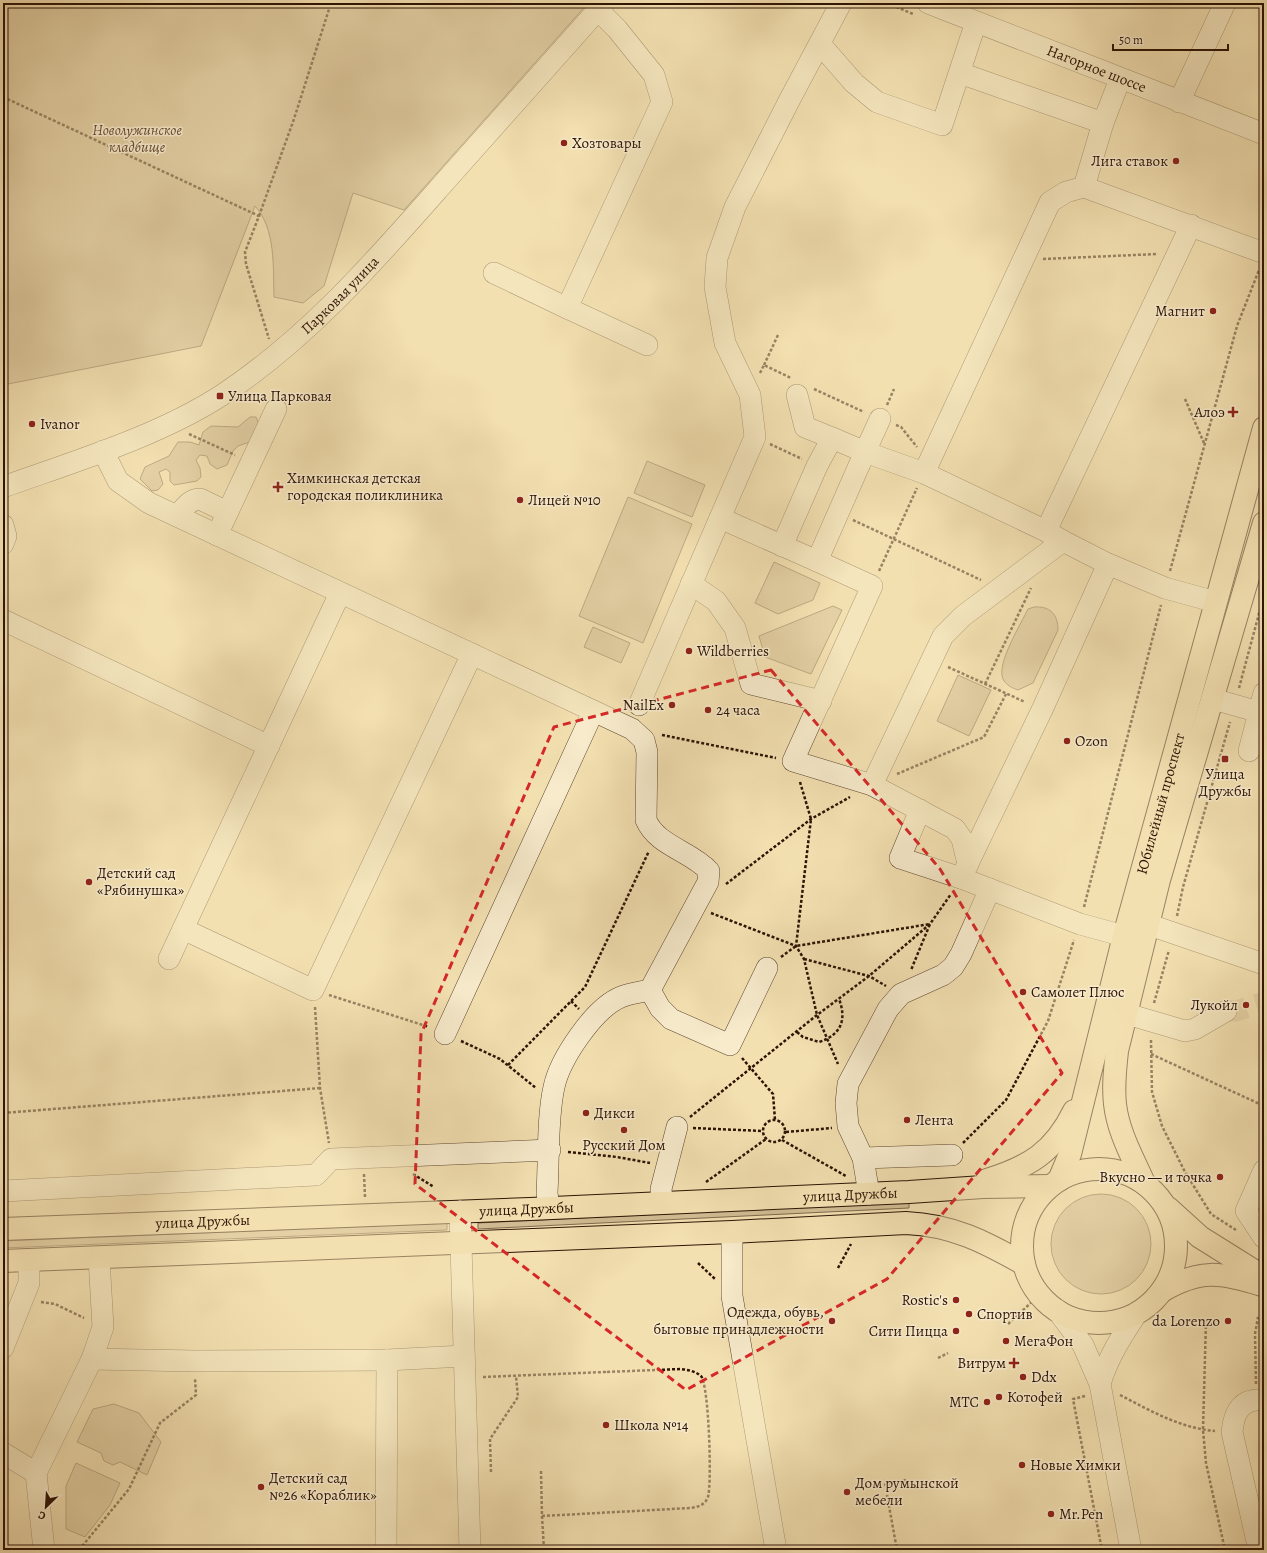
<svg xmlns="http://www.w3.org/2000/svg" width="1267" height="1553" font-family="Alegreya,serif">
  <style>
    .green { fill: #d1bd94; stroke: #7f684c }
    .lines { fill: none; stroke-linecap: round; stroke-linejoin: round }
    .minor-tunnel { stroke: #d5c197; stroke-width: 21; stroke-dasharray: 21 10; stroke-linecap: butt }
    .minor-casing { stroke: #5e462f; stroke-width: 22 }
    .major-casing { stroke: #2d1204; stroke-width: 24 }
    .path { stroke: #2d1204; stroke-width: 2.5; stroke-dasharray: 3 2; stroke-linecap: butt }
    .minor { stroke: #f7ebcc; stroke-width: 21 }
    .major { stroke: #f3e0b1; stroke-width: 22 }
    .marked { fill: none; stroke: #d62828; stroke-width: 3; stroke-dasharray: 8 5; stroke-linejoin: round }
    .poi-dot { fill: #8f2418; stroke: #f7ebcc; stroke-width: 1.5 }
    .labels { text-anchor: middle; dominant-baseline: central; stroke-width: 3; stroke-linejoin: round; paint-order: stroke }
    .street-label { font-size: 15px; fill: #2d1204; stroke: #f7ebcc }
    .park-label { font-size: 15px; font-style: italic; fill: #664e36; stroke: #f7ebcc }
    .poi-label { font-size: 15px; fill: #2d1204; stroke: #f7ebcc; text-anchor: start }
  </style>
  <rect width="100%" height="100%" fill="#f3e0b1"/>
  <filter id="stains"><feTurbulence type="fractalNoise" baseFrequency=".005" numOctaves="4"/><feColorMatrix values="0 0 0 0 .2 0 0 0 0 .09 0 0 0 0 .02 0 0 0 .5 -.17"/></filter>
  <radialGradient id="worn" r=".72"><stop offset=".6" stop-color="#630" stop-opacity="0"/><stop offset="1" stop-color="#630" stop-opacity=".3"/></radialGradient>
  <g class="green">
    <path d="M 3,3 L 588,3 L 404,210 L 353,193 L 324,286 L 303,303 L 274,297 C 273,268 276,229 255,206 L 201,346 L 3,385 Z"/>
    <polygon points="250,417 256,417 262,432 255,440 238,446 233,451 227,465 217,469 210,464 207,456 200,455 196,460 200,468 201,477 197,481 174,485 170,481 170,472 166,469 159,472 163,484 158,490 152,491 140,479 145,467 169,456 178,442 190,442 199,445 203,432 211,426 238,427"/>
    <polygon points="647,461 705,485 692,517 634,493"/>
    <polygon points="628,497 692,524 643,643 579,616"/>
    <polygon points="774,562 820,583 813,600 778,614 755,603"/>
    <polygon points="833,606 842,610 811,674 765,657 759,636"/>
    <path d="M 1034,607 C 1050,606 1058,614 1058,630 L 1033,683 L 1018,690 C 1012,688 1006,685 1003,679 C 996,664 1021,624 1028,609 Z"/>
    <polygon points="593,627 630,643 621,663 584,647"/>
    <polygon points="958,675 991,690 969,736 937,721"/>
    <circle cx="1101" cy="1244" r="50"/>
    <polygon points="909,1202 909,1208 478,1229 478,1223"/>
    <polygon points="447,1223 447,1230 3,1248 3,1241"/>
    <polygon points="114,1404 139,1413 161,1442 147,1475 120,1462 113,1465 104,1461 101,1453 77,1442 93,1409"/>
    <polygon points="76,1463 120,1483 110,1505 85,1537 66,1529 66,1486"/>
  </g>
  <g class="lines">
    <polyline class="minor-tunnel" points="1226,1011 1236,1011 1264,1002"/>
    <defs>
      <g id="minor">
        <path id="s1" d="M 928,3 L 1264,134"/>
        <polyline points="598,10 617,29 654,75 662,102 567,308 647,345"/>
        <polyline points="820,44 854,83 877,102 942,125 976,22"/>
        <polyline points="960,73 1103,123"/>
        <polyline points="1179,102 1225,3"/>
        <polyline points="1084,187 1264,253"/>
        <polyline points="494,273 567,308"/>
        <polyline points="797,395 805,427 832,438"/>
        <path d="M 103,451 L 118,481 L 149,503 L 632,729 L 644,740 L 647,752 L 646,820 C 657,846 691,851 709,871 L 708,882 L 650,990 C 641,992 630,993 621,997 C 594,1008 560,1059 554,1087 C 547,1118 549,1161 547,1193 L 549,1208"/>
        <path id="s2" d="M 3,487 C 73,462 159,436 222,395 C 307,339 374,262 441,186 C 495,125 550,64 604,3"/>
        <path d="M 177,516 C 184,509 189,499 200,499 L 227,512"/>
        <polyline points="720,518 817,561 865,452 924,473"/>
        <polyline points="3,525 6,536 3,544"/>
        <polyline points="1046,531 924,473 1050,202 1066,192 1084,187 1103,123 1120,79"/>
        <polyline points="217,535 276,409"/>
        <polyline points="1063,541 1108,564 1165,588 1216,602"/>
        <polyline points="782,546 817,466 832,438 865,452 880,419"/>
        <polyline points="817,561 872,586 793,761 872,785"/>
        <polyline points="691,584 716,601 735,628 751,684 821,701"/>
        <polyline points="3,620 269,746"/>
        <polyline points="1213,699 1259,712"/>
        <polyline points="639,705 755,437 750,395 725,343 715,287 717,258 735,207 790,99 841,3"/>
        <polyline points="1249,751 1264,693"/>
        <polyline points="920,810 900,858 961,878 1080,924 1124,936"/>
        <polyline points="968,864 962,839 955,829 872,785 943,636 963,616 1063,541 1046,531 1191,225"/>
        <polyline points="961,878 1042,710 1108,564"/>
        <polyline points="1147,924 1264,964"/>
        <polyline points="183,929 313,990 472,654"/>
        <polyline points="169,959 340,593"/>
        <polyline points="650,990 660,1008 671,1019 730,1045 767,968"/>
        <polyline points="1127,1014 1185,1031 1195,1029 1226,1011"/>
        <polyline points="445,1034 593,712"/>
        <polyline points="863,1158 952,1155"/>
        <polyline points="1264,1170 1246,1211 1264,1238"/>
        <polyline points="3,1191 316,1175 331,1159 550,1150"/>
        <polyline points="869,1194 863,1158 848,1126 846,1103 848,1084 888,1009 901,994 943,975 953,967 961,954 990,889"/>
        <polyline points="662,1203 661,1189 677,1127"/>
        <polyline points="460,1211 470,1550"/>
        <polyline points="732,1232 732,1296 776,1550"/>
        <polyline points="1057,1310 1083,1345 1100,1384 1131,1550"/>
        <polyline points="3,1348 29,1283 29,1261"/>
        <polyline points="92,1359 195,1361 387,1360"/>
        <path d="M 1100,1384 C 1108,1357 1122,1336 1137,1313"/>
        <polyline points="3,1453 36,1473"/>
        <polyline points="44,1550 36,1473 92,1359 103,1327 99,1258"/>
        <polyline points="386,1550 387,1360 464,1356"/>
        <path d="M 1259,1550 L 1232,1432 C 1234,1412 1241,1398 1264,1400"/>
      </g>
      <g id="major">
        <circle cx="1099" cy="1246" r="77"/>
        <path d="M 987,1180 C 1029,1167 1054,1152 1074,1111"/>
        <path id="s3" d="M 1059,1180 L 1070,1154 L 1124,936 L 1264,428"/>
        <path d="M 1144,1183 C 1133,1158 1118,1132 1115,1104 C 1113,1086 1115,1069 1117,1051 L 1159,880 L 1264,523"/>
        <polyline points="1168,1208 1200,1237 1264,1277"/>
        <path id="s4" d="M 3,1229 L 530,1209 L 909,1192 L 983,1187 L 1050,1186"/>
        <path d="M 3,1261 L 732,1232 L 906,1223 C 953,1225 985,1242 1024,1264"/>
        <path d="M 1162,1291 C 1200,1269 1220,1272 1262,1285"/>
      </g>
    </defs>
    <use href="#minor" class="minor-casing"/>
    <use href="#major" class="major-casing"/>
    <g class="path">
      <polyline points="887,3 913,14"/>
      <polyline points="3,97 259,216 245,252 246,264 269,339"/>
      <polyline points="259,216 294,119 331,3"/>
      <polyline points="1043,259 1158,254"/>
      <polyline points="764,365 778,335"/>
      <polyline points="760,373 764,365 791,378"/>
      <polyline points="814,389 864,412"/>
      <polyline points="1185,399 1204,443"/>
      <polyline points="887,405 894,389"/>
      <polyline points="896,425 901,427 917,447"/>
      <polyline points="189,434 235,455"/>
      <polyline points="770,444 802,459"/>
      <polyline points="853,520 981,580"/>
      <polyline points="879,571 917,488"/>
      <polyline points="1170,571 1237,326 1259,270"/>
      <polyline points="948,667 1025,702"/>
      <polyline points="985,684 1031,588"/>
      <polyline points="1239,688 1264,595"/>
      <polyline points="662,735 776,758"/>
      <polyline points="897,774 984,737 1006,694"/>
      <polyline points="800,782 811,819 796,946 804,959 817,1015 838,1064"/>
      <polyline points="726,884 811,819 850,797"/>
      <polyline points="1084,907 1161,605"/>
      <polyline points="711,913 796,946"/>
      <polyline points="1177,916 1183,887 1230,722"/>
      <polyline points="781,957 796,946 930,924 911,970"/>
      <polyline points="804,959 869,976 886,986"/>
      <polyline points="329,995 429,1027"/>
      <polyline points="571,1001 579,1009"/>
      <polyline points="1154,1003 1169,950"/>
      <polyline points="315,1007 320,1088 329,1143"/>
      <path d="M 797,1032 L 803,1037 L 819,1042 C 841,1035 847,1020 839,999"/>
      <polyline points="1151,1040 1152,1092 1162,1126 1185,1172 1211,1214 1236,1230"/>
      <polyline points="461,1041 500,1059 536,1088"/>
      <polyline points="1151,1054 1264,1106"/>
      <polyline points="742,1058 773,1094 775,1120"/>
      <polyline points="508,1065 585,987 649,851"/>
      <polyline points="3,1113 320,1088"/>
      <polyline points="690,1117 817,1015 869,976 930,924 951,894"/>
      <circle cx="774" cy="1131" r="11"/>
      <polyline points="693,1128 763,1131"/>
      <polyline points="786,1132 832,1128"/>
      <polyline points="782,1140 846,1176"/>
      <polyline points="963,1143 1006,1100 1048,1021 1074,940"/>
      <polyline points="568,1152 617,1157 650,1163"/>
      <polyline points="364,1174 365,1197"/>
      <polyline points="413,1174 434,1187"/>
      <polyline points="706,1182 766,1139"/>
      <polyline points="698,1263 715,1279"/>
      <polyline points="838,1268 851,1244"/>
      <polyline points="41,1302 55,1304 84,1318"/>
      <polyline points="1206,1321 1203,1430 1206,1463 1225,1550"/>
      <polyline points="1008,1324 1034,1300"/>
      <polyline points="938,1358 948,1353"/>
      <polyline points="483,1377 605,1372 605,1375"/>
      <polyline points="1256,1384 1255,1334 1258,1317"/>
      <path d="M 1120,1395 C 1151,1411 1180,1428 1215,1431"/>
      <polyline points="1085,1396 1073,1399 1101,1545"/>
      <path d="M 541,1471 L 542,1516 L 691,1508 C 698,1507 705,1505 708,1497 C 712,1484 709,1385 701,1376 C 695,1371 688,1370 681,1369 L 605,1372"/>
      <polyline points="491,1472 490,1439 518,1397 516,1376"/>
      <polyline points="884,1485 906,1480"/>
      <polyline points="887,1495 897,1550"/>
      <polyline points="542,1516 544,1550"/>
      <polyline points="79,1550 129,1489 160,1423 196,1395 195,1379"/>
    </g>
    <use href="#minor" class="minor"/>
    <use href="#major" class="major"/>
  </g>
  <path d="M0 0H1267V1553H0ZM 771,670 L 940,869 L 1062,1073 L 887,1279 L 686,1390 L 415,1184 L 421,1034 L 554,727 Z" fill="#f3e0b1" fill-opacity=".55" fill-rule="evenodd"/>
  <path class="marked" d="M 771,670 L 940,869 L 1062,1073 L 887,1279 L 686,1390 L 415,1184 L 421,1034 L 554,727 Z"/>
  <g class="poi-dot">
    <circle cx="564" cy="143" r="4"/>
    <circle cx="1176" cy="161" r="4"/>
    <circle cx="1213" cy="311" r="4"/>
    <rect x="216" y="392" width="8" height="8" rx="2"/>
    <path d="M1231 406h4v4h4v4h-4v4h-4v-4h-4v-4h4z"/>
    <circle cx="32" cy="424" r="4"/>
    <path d="M276 481h4v4h4v4h-4v4h-4v-4h-4v-4h4z"/>
    <circle cx="520" cy="500" r="4"/>
    <circle cx="689" cy="651" r="4"/>
    <circle cx="672" cy="705" r="4"/>
    <circle cx="708" cy="710" r="4"/>
    <circle cx="1067" cy="741" r="4"/>
    <rect x="1221" y="755" width="8" height="8" rx="2"/>
    <circle cx="89" cy="882" r="4"/>
    <circle cx="1023" cy="992" r="4"/>
    <circle cx="1246" cy="1005" r="4"/>
    <circle cx="586" cy="1113" r="4"/>
    <circle cx="907" cy="1120" r="4"/>
    <circle cx="624" cy="1130" r="4"/>
    <circle cx="1220" cy="1177" r="4"/>
    <circle cx="956" cy="1300" r="4"/>
    <circle cx="969" cy="1314" r="4"/>
    <circle cx="832" cy="1321" r="4"/>
    <circle cx="1228" cy="1321" r="4"/>
    <circle cx="956" cy="1331" r="4"/>
    <circle cx="1006" cy="1341" r="4"/>
    <path d="M1012 1357h4v4h4v4h-4v4h-4v-4h-4v-4h4z"/>
    <circle cx="1023" cy="1377" r="4"/>
    <circle cx="999" cy="1397" r="4"/>
    <circle cx="987" cy="1402" r="4"/>
    <circle cx="606" cy="1425" r="4"/>
    <circle cx="1022" cy="1465" r="4"/>
    <circle cx="261" cy="1487" r="4"/>
    <circle cx="847" cy="1492" r="4"/>
    <circle cx="1051" cy="1514" r="4"/>
  </g>
  <g class="labels">
    <g class="street-label">
      <text stroke="none"><textPath href="#s1" startOffset="181">Нагорное шоссе</textPath></text>
      <text stroke="none"><textPath href="#s2" startOffset="393">Парковая улица</textPath></text>
      <text stroke="none"><textPath href="#s3" startOffset="390">Юбилейный проспект</textPath></text>
      <text stroke="none"><textPath href="#s4" startOffset="848">улица Дружбы</textPath></text>
      <text stroke="none"><textPath href="#s4" startOffset="524">улица Дружбы</textPath></text>
      <text stroke="none"><textPath href="#s4" startOffset="200">улица Дружбы</textPath></text>
    </g>
    <g class="park-label">
      <text x="137" y="130">Новолужинское<tspan x="137" dy="17">кладбище</tspan></text>
    </g>
    <g class="poi-label">
      <text x="572" y="143">Хозтовары</text>
      <text x="1168" y="161" text-anchor="end">Лига ставок</text>
      <text x="1205" y="311" text-anchor="end">Магнит</text>
      <text x="228" y="396">Улица Парковая</text>
      <text x="1225" y="412" text-anchor="end">Алоэ</text>
      <text x="40" y="424">Ivanor</text>
      <text x="287" y="478">Химкинская детская<tspan x="287" dy="17">городская поликлиника</tspan></text>
      <text x="528" y="500">Лицей №10</text>
      <text x="697" y="651">Wildberries</text>
      <text x="664" y="705" text-anchor="end">NailEx</text>
      <text x="716" y="710">24 часа</text>
      <text x="1075" y="741">Ozon</text>
      <text x="1225" y="774" text-anchor="middle">Улица<tspan x="1225" dy="17">Дружбы</tspan></text>
      <text x="97" y="873">Детский сад<tspan x="97" dy="17">«Рябинушка»</tspan></text>
      <text x="1031" y="992">Самолет Плюс</text>
      <text x="1238" y="1005" text-anchor="end">Лукойл</text>
      <text x="594" y="1113">Дикси</text>
      <text x="915" y="1120">Лента</text>
      <text x="624" y="1145" text-anchor="middle">Русский Дом</text>
      <text x="1212" y="1177" text-anchor="end">Вкусно — и точка</text>
      <text x="948" y="1300" text-anchor="end">Rostic's</text>
      <text x="824" y="1312" text-anchor="end">Одежда, обувь,<tspan x="824" dy="17">бытовые принадлежности</tspan></text>
      <text x="977" y="1314">Спортив</text>
      <text x="1220" y="1321" text-anchor="end">da Lorenzo</text>
      <text x="948" y="1331" text-anchor="end">Сити Пицца</text>
      <text x="1014" y="1341">МегаФон</text>
      <text x="1006" y="1363" text-anchor="end">Витрум</text>
      <text x="1031" y="1377">Ddx</text>
      <text x="1007" y="1397">Котофей</text>
      <text x="979" y="1402" text-anchor="end">МТС</text>
      <text x="614" y="1425">Школа №14</text>
      <text x="1030" y="1465">Новые Химки</text>
      <text x="269" y="1478">Детский сад<tspan x="269" dy="17">№26 «Кораблик»</tspan></text>
      <text x="855" y="1483">Дом румынской<tspan x="855" dy="17">мебели</tspan></text>
      <text x="1059" y="1514">Mr.Pen</text>
    </g>
  </g>
  <rect width="1267" height="1553" fill="none" stroke="#f3e0b1" stroke-width="16"/>
  <rect x="4" y="4" width="1259" height="1545" fill="none" stroke="#2d1204" stroke-width="2"/>
  <rect x="8" y="8" width="1251" height="1537" fill="none" stroke="#2d1204"/>
  <g transform="translate(46 1507) rotate(205)" stroke="#f7ebcc" stroke-width="3" paint-order="stroke">
  <path d="M0-3L7 15L0 10L-7 15Z" fill="#2d1204"/>
  <text y="-6" font-size="11" font-weight="bold" text-anchor="middle" fill="#2d1204">С</text>
  </g>
  <path d="M1113 44v6h115v-6" fill="none" stroke="#2d1204" stroke-width="2"/>
  <text x="1119" y="44" font-size="12" fill="#2d1204" stroke="#f7ebcc" stroke-width="3" paint-order="stroke">50 m</text>
  <rect width="100%" height="100%" filter="url(#stains)"/>
  <rect width="100%" height="100%" fill="url(#worn)"/>
</svg>
